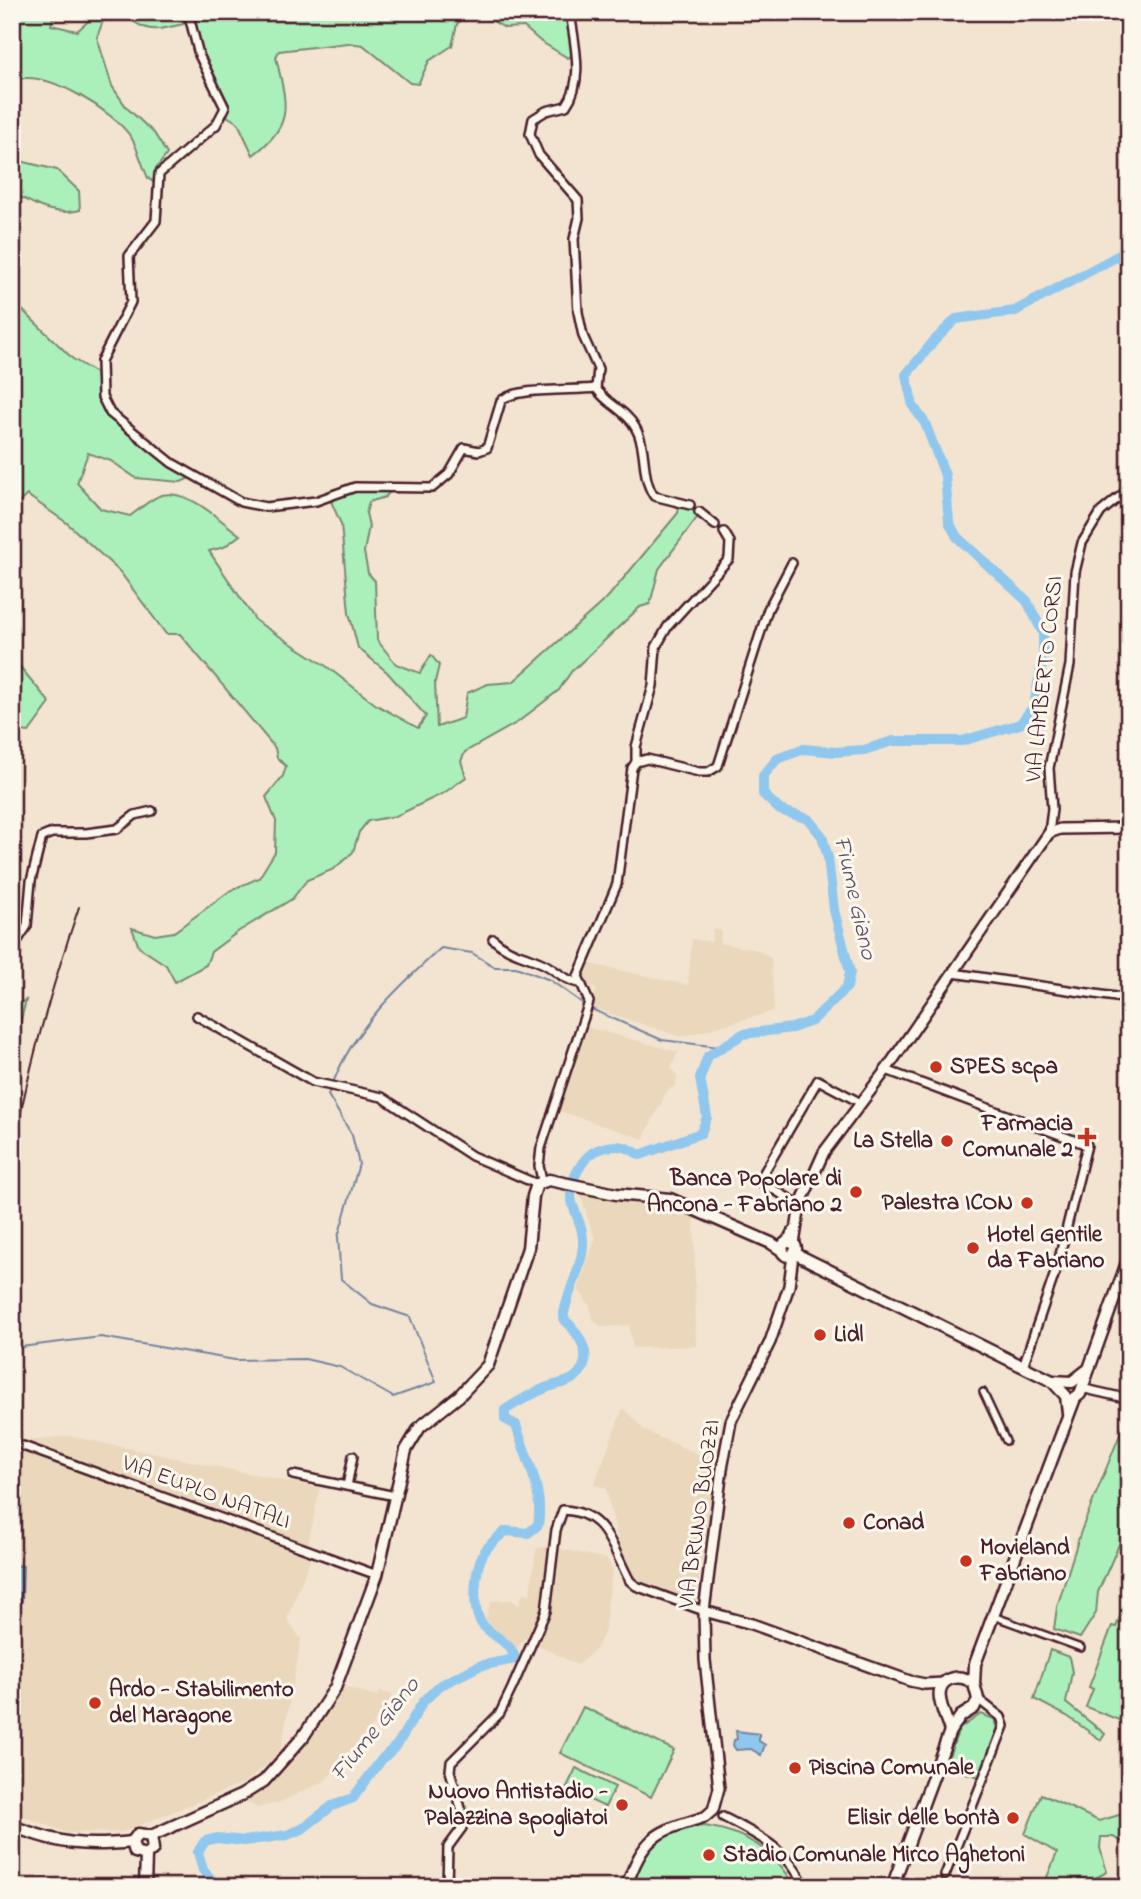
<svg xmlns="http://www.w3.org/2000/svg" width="1141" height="1899" font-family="'Indie Flower',sans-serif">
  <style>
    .built { fill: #ebd7bc }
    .green { fill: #abf0bb; stroke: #7a8873; stroke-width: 2 }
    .water { fill: #90c7ee; stroke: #7484a0; stroke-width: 2 }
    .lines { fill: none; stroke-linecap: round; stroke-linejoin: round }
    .stream { stroke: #7484a0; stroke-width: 2 }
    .river { stroke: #90c7ee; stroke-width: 10 }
    .pedestrian-casing { stroke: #4a1f2b; stroke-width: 10 }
    .minor-casing { stroke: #4a1f2b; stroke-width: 12 }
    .tertiary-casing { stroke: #4a1f2b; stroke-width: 14 }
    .secondary-casing { stroke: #4a1f2b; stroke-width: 15 }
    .pedestrian { stroke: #fbf7ec; stroke-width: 5 }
    .minor { stroke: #fbf7ec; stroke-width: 7 }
    .tertiary { stroke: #fbf7ec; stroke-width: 9 }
    .secondary { stroke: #fbf7ec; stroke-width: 10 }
    .rail { stroke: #4a1f2b; stroke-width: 2 }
    .poi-dot { fill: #c8321e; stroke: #fbf7ec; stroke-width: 2.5 }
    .labels { text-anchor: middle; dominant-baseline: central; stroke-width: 6; stroke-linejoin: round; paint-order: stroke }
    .street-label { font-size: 23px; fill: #4a1f2b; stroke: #fbf7ec }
    .poi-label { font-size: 23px; font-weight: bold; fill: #4a1f2b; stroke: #fbf7ec; text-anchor: start }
    .water-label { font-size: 24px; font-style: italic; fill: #5f5166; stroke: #fbf7ec }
  </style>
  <rect width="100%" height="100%" fill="#f2e4d0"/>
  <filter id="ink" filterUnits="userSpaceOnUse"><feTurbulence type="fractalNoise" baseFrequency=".0143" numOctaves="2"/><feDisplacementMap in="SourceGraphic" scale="14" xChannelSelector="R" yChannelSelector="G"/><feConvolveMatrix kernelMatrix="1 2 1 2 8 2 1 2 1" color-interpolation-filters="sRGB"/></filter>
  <g filter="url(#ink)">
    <g class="built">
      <polygon points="713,928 721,931 720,943 758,950 771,958 774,1011 681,1037 590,1007 597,989 583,984 581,978 586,963 688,985 692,939 712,942"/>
      <polygon points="583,1026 678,1052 671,1068 677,1076 676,1085 667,1091 643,1139 557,1110"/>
      <polygon points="579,1190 651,1204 672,1204 694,1215 696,1346 633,1348 629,1325 603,1327 594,1322 590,1306 578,1289 595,1240"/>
      <polygon points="623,1408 645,1431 698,1454 718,1459 695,1604 638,1582 630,1573 623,1562 606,1488 594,1485"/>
      <polygon points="69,1436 320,1488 306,1554 311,1557 287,1619 301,1639 280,1754 244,1783 123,1832 68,1833 12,1812 12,1442"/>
      <polygon points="546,1546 607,1559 612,1570 604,1633 596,1649 577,1665 525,1638 516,1649 485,1620 491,1601 511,1600 519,1605 523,1593 530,1594 536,1549"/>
      <polygon points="344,1687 378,1696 380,1691 393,1695 383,1713 325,1781 280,1802 257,1808 247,1802 277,1777"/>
    </g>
    <g class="green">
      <path d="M 12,12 L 55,12 L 51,25 L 77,31 L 99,12 L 140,12 L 148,19 L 174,18 L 188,23 C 155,30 150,36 122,13 L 103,21 L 97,37 L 112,86 L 127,108 L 154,133 L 167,154 L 156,169 L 153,182 L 148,178 C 142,165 138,149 131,137 C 112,110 50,72 18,79 L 12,85 Z"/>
      <path d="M 191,12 L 469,12 L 457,24 L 452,46 L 429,61 L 418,84 L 410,83 L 363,45 L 348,43 L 279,51 L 276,57 C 286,103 296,124 253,155 L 238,123 L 227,116 L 229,105 L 203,52 Z"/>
      <polygon points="477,12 567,12 572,55 568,58 540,41 524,27 505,28"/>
      <path d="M 12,159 L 57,170 L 79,191 L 80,210 C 54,217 35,205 12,192 Z"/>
      <path d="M 12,300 L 73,359 L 96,373 L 100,400 L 107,413 L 192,477 L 181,482 L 136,478 L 111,461 L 88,453 L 77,483 L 101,509 L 130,516 C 139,510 152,497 162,495 C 189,489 220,521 240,535 L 224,547 L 209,551 L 256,621 L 326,666 L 375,704 L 418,728 L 426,716 L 387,672 L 358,648 L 349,613 L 341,524 L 330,499 L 352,491 L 393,489 L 385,497 L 369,502 L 366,513 L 369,526 L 364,552 L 368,573 L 375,581 L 377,640 L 396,664 L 420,673 L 431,655 L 439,665 L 435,682 L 437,727 L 463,718 L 467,693 L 488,684 L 513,682 L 608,597 L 678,513 L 680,502 L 699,515 L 659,569 L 650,604 L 640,607 L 571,672 L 559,690 L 518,722 L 465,752 L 461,761 L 466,777 L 444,793 L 396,816 L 368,821 L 359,832 L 353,852 L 334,869 L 307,880 L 292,899 L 239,931 L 211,952 L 206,965 L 175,982 L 166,965 L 139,947 L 132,928 L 155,935 L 174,932 L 231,890 L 259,878 L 275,852 L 276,821 L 266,797 L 283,776 L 286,766 L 277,758 L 275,748 L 180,634 L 166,634 L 120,572 L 67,523 L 27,495 L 12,509 Z"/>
      <polygon points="12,657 50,703 29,732 12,730"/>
      <polygon points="26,1000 17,1036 12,1042 12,1006"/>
      <polygon points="1129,1412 1129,1522 1098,1592 1096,1613 1080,1638 1054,1629 1057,1607 1081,1531"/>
      <polygon points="1129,1593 1129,1724 1086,1707 1093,1689 1089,1687 1112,1626 1116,1627"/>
      <polygon points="1050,1650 1069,1657 1072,1672 1066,1703 1105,1734 1101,1740 1067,1716 1034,1699"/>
      <polygon points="583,1707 674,1750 651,1797 560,1753"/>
      <polygon points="981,1714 994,1719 998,1728 980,1777 945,1767 959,1729"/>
      <polygon points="576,1768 615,1787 605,1807 566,1789"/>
      <polygon points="1041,1794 1099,1821 1119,1815 1129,1807 1129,1845 1113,1837 1101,1837 1100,1848 1107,1872 1092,1880 1079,1878 1043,1887 1057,1853 1025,1834"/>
      <path d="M 705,1826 C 745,1832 775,1850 795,1887 L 632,1887 C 639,1850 668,1827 705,1826 Z"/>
    </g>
    <g class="water">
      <polygon points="12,1565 23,1566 22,1601 12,1601"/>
      <polygon points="736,1731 759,1734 759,1741 765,1745 761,1755 751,1749 736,1750 733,1745 734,1740 737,1739"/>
    </g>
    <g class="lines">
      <g class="stream">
        <polyline points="589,1008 662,1040 719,1047"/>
        <path d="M 333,1083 C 354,1028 398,987 441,948 L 472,953 L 495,967 L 516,967 L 550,980 L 585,1005"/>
        <polyline points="12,1348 101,1337 235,1360 305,1359 340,1367 393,1397 436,1382 410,1317 372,1304 341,1279 338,1237 359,1164 352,1135 328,1095 331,1088"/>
      </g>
      <path class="river" d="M 210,1887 L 212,1880 L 203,1870 L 198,1852 L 205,1841 L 217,1838 L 244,1841 L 287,1835 L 302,1829 L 332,1806 L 353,1798 L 382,1759 L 397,1745 L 423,1702 L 439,1686 L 479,1666 L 515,1659 C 512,1642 492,1637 482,1624 C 471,1610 475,1569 483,1554 C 489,1544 497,1538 506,1531 L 528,1533 L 538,1525 C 544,1489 526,1459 516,1425 L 505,1419 L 505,1410 C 519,1401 533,1393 548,1387 C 556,1384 567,1383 574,1378 C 598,1360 579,1333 563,1318 C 567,1292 582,1269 583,1245 C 584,1229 577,1218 572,1203 C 567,1184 582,1155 600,1149 C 617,1144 625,1145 640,1155 L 701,1133 L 707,1117 L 700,1078 L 708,1056 L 743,1034 L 792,1028 L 812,1021 L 847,987 L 850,972 L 834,910 L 828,858 L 822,836 L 808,819 L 780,810 L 763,794 L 763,776 L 777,759 L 804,749 L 835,752 L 864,750 L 893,741 L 962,741 L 1020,724 L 1034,706 L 1043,657 L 1043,633 L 1027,601 L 957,537 L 949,522 L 945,475 L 925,423 L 913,406 L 906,375 L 934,341 L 956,319 L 1015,311 L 1129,250"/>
      <defs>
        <g id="pedestrian">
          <polyline points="983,1392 1006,1441"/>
          <polyline points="993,1616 1081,1648"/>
        </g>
        <g id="minor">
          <path d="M 188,12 L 199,55 L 225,108 L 216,125 L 159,174 L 156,221 L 129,256 L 131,302 L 101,361 L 102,397 L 110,413 L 172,463 L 241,502 L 266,507 L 316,501 L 355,487 L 432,488 L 449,474 L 464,448 L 479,451 L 487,448 L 501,401 C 514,387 573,391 596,388"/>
          <path d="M 570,12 C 574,42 585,80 566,106 L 546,111 L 533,119 L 530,134 L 539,155 L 578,200 L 579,218 L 574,239 L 578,312 L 583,336 L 598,369 L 596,388 C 606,404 626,410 635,427 C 648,448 640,476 654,496 L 690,505"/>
          <polyline points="699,512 715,525"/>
          <polyline points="636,762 636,747 653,686 656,647 668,626 729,559 730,542 724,532"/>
          <polyline points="1049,833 1052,809 1049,768 1070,665 1075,572 1082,543 1101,512 1129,489"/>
          <path d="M 493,939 C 508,953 526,955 544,964 C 556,970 565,981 579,983"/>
          <polyline points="12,949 27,926 31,881 42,837 52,833 86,833 117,829 135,815 152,811"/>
          <polyline points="953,973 1129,999"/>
          <polyline points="197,1016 313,1082 382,1097 472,1156 537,1184"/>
          <polyline points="886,1070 1087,1145 1057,1267 1023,1366"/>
          <polyline points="542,1180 539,1166 541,1148 589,1002 578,976 617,884 632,768 636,762 647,759 699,772 708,772 718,766 768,609 792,563"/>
          <polyline points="800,1205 759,1181 818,1080 861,1103"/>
          <polyline points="1081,1388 1129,1399"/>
          <polyline points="23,1446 377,1575"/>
          <polyline points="293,1475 395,1496"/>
          <polyline points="347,1486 353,1456"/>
          <path d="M 723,1817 C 758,1835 788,1849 805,1887"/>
          <polyline points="945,1875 1004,1726 1001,1717 978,1699"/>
          <path d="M 447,1887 L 448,1847 L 462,1828 L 463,1815 L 450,1771 L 451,1762 L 500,1713 L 512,1688 L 546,1611 L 556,1530 L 563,1510 C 607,1512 612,1549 630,1581 L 636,1586 L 704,1611"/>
        </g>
        <g id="tertiary">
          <polyline points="785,1244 794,1231"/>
          <polyline points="794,1244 800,1205 824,1152 886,1070 1049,833 1060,829 1129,828"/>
          <polyline points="704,1611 752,1624 910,1681 925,1684 944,1683"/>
          <path d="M 626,1887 C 645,1834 656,1832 705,1817 L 713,1810 L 719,1788 L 705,1660 L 704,1611 L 722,1469 L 731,1421 L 770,1342 L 789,1286 L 793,1255"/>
        </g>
        <g id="secondary">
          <circle cx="789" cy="1249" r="7"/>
          <polyline points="794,1253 1052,1381 1066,1396 1068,1413"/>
          <polyline points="1052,1381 1072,1382 1086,1371"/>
          <path d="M 950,1731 C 946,1715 927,1685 953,1678 C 962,1676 967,1679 974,1684"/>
          <path d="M 12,1826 C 60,1844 82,1847 132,1842"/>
          <polyline points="132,1842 138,1834 151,1836 242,1795 264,1781 303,1737 335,1688 377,1575 406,1450 420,1427 459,1396 488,1365 528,1248 533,1196 537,1184 549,1180 616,1194 670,1199 771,1243 783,1251"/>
          <polyline points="132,1842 135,1852 146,1855 153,1849 151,1836"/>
          <polyline points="145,1887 146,1855"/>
          <polyline points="892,1887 950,1731 961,1716 974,1708 978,1699 974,1684 975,1664 1075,1398 1080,1394 1129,1257"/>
        </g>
      </defs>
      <use href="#pedestrian" class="pedestrian-casing"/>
      <use href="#minor" class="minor-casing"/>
      <use href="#tertiary" class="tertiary-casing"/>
      <use href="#secondary" class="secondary-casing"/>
      <use href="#pedestrian" class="pedestrian"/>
      <use href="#minor" class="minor"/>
      <use href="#tertiary" class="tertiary"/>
      <use href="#secondary" class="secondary"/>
      <path class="rail" d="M 12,1157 C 27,1071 51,989 79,907"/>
    </g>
  </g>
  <g class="poi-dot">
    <circle cx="936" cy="1067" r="7"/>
    <path d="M1083.5 1126.5h7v7h7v7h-7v7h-7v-7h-7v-7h7z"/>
    <circle cx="947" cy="1141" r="7"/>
    <circle cx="856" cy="1192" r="7"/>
    <circle cx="1027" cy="1203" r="7"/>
    <circle cx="973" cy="1248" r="7"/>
    <circle cx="820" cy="1335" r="7"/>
    <circle cx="849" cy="1523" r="7"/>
    <circle cx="966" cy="1561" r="7"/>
    <circle cx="95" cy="1703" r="7"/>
    <circle cx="795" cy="1768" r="7"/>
    <circle cx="622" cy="1805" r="7"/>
    <circle cx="1013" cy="1818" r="7"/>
    <circle cx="709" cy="1855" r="7"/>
  </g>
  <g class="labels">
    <g class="street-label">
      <text transform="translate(1045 679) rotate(-84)">VIA LAMBERTO CORSI</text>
      <text transform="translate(206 1493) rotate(20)">VIA EUPLO NATALI</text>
      <text transform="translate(700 1514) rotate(-82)">VIA BRUNO BUOZZI</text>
    </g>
    <g class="poi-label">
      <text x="950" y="1067">SPES scpa</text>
      <text x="1073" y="1124" text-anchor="end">Farmacia<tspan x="1073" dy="26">Comunale 2</tspan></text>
      <text x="933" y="1141" text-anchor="end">La Stella</text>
      <text x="842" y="1179" text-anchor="end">Banca Popolare di<tspan x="842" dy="26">Ancona - Fabriano 2</tspan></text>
      <text x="1013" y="1203" text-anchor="end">Palestra ICON</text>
      <text x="987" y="1235">Hotel Gentile<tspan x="987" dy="26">da Fabriano</tspan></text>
      <text x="834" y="1335">Lidl</text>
      <text x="863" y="1523">Conad</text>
      <text x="980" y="1548">Movieland<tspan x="980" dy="26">Fabriano</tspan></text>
      <text x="109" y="1690">Ardo - Stabilimento<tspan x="109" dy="26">del Maragone</tspan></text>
      <text x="809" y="1768">Piscina Comunale</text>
      <text x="608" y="1792" text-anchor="end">Nuovo Antistadio -<tspan x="608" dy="26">Palazzina spogliatoi</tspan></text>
      <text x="999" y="1818" text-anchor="end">Elisir delle bontà</text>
      <text x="723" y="1855">Stadio Comunale Mirco Aghetoni</text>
    </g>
    <g class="water-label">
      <text transform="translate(854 898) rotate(77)">Fiume Giano</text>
      <text transform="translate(376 1730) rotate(-51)">Fiume Giano</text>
    </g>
  </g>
  <rect width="1141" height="1899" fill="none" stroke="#fbf7ec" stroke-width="42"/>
  <rect x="21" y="21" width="1099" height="1857" fill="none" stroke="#4a1f2b" stroke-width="2.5" filter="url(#ink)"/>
</svg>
